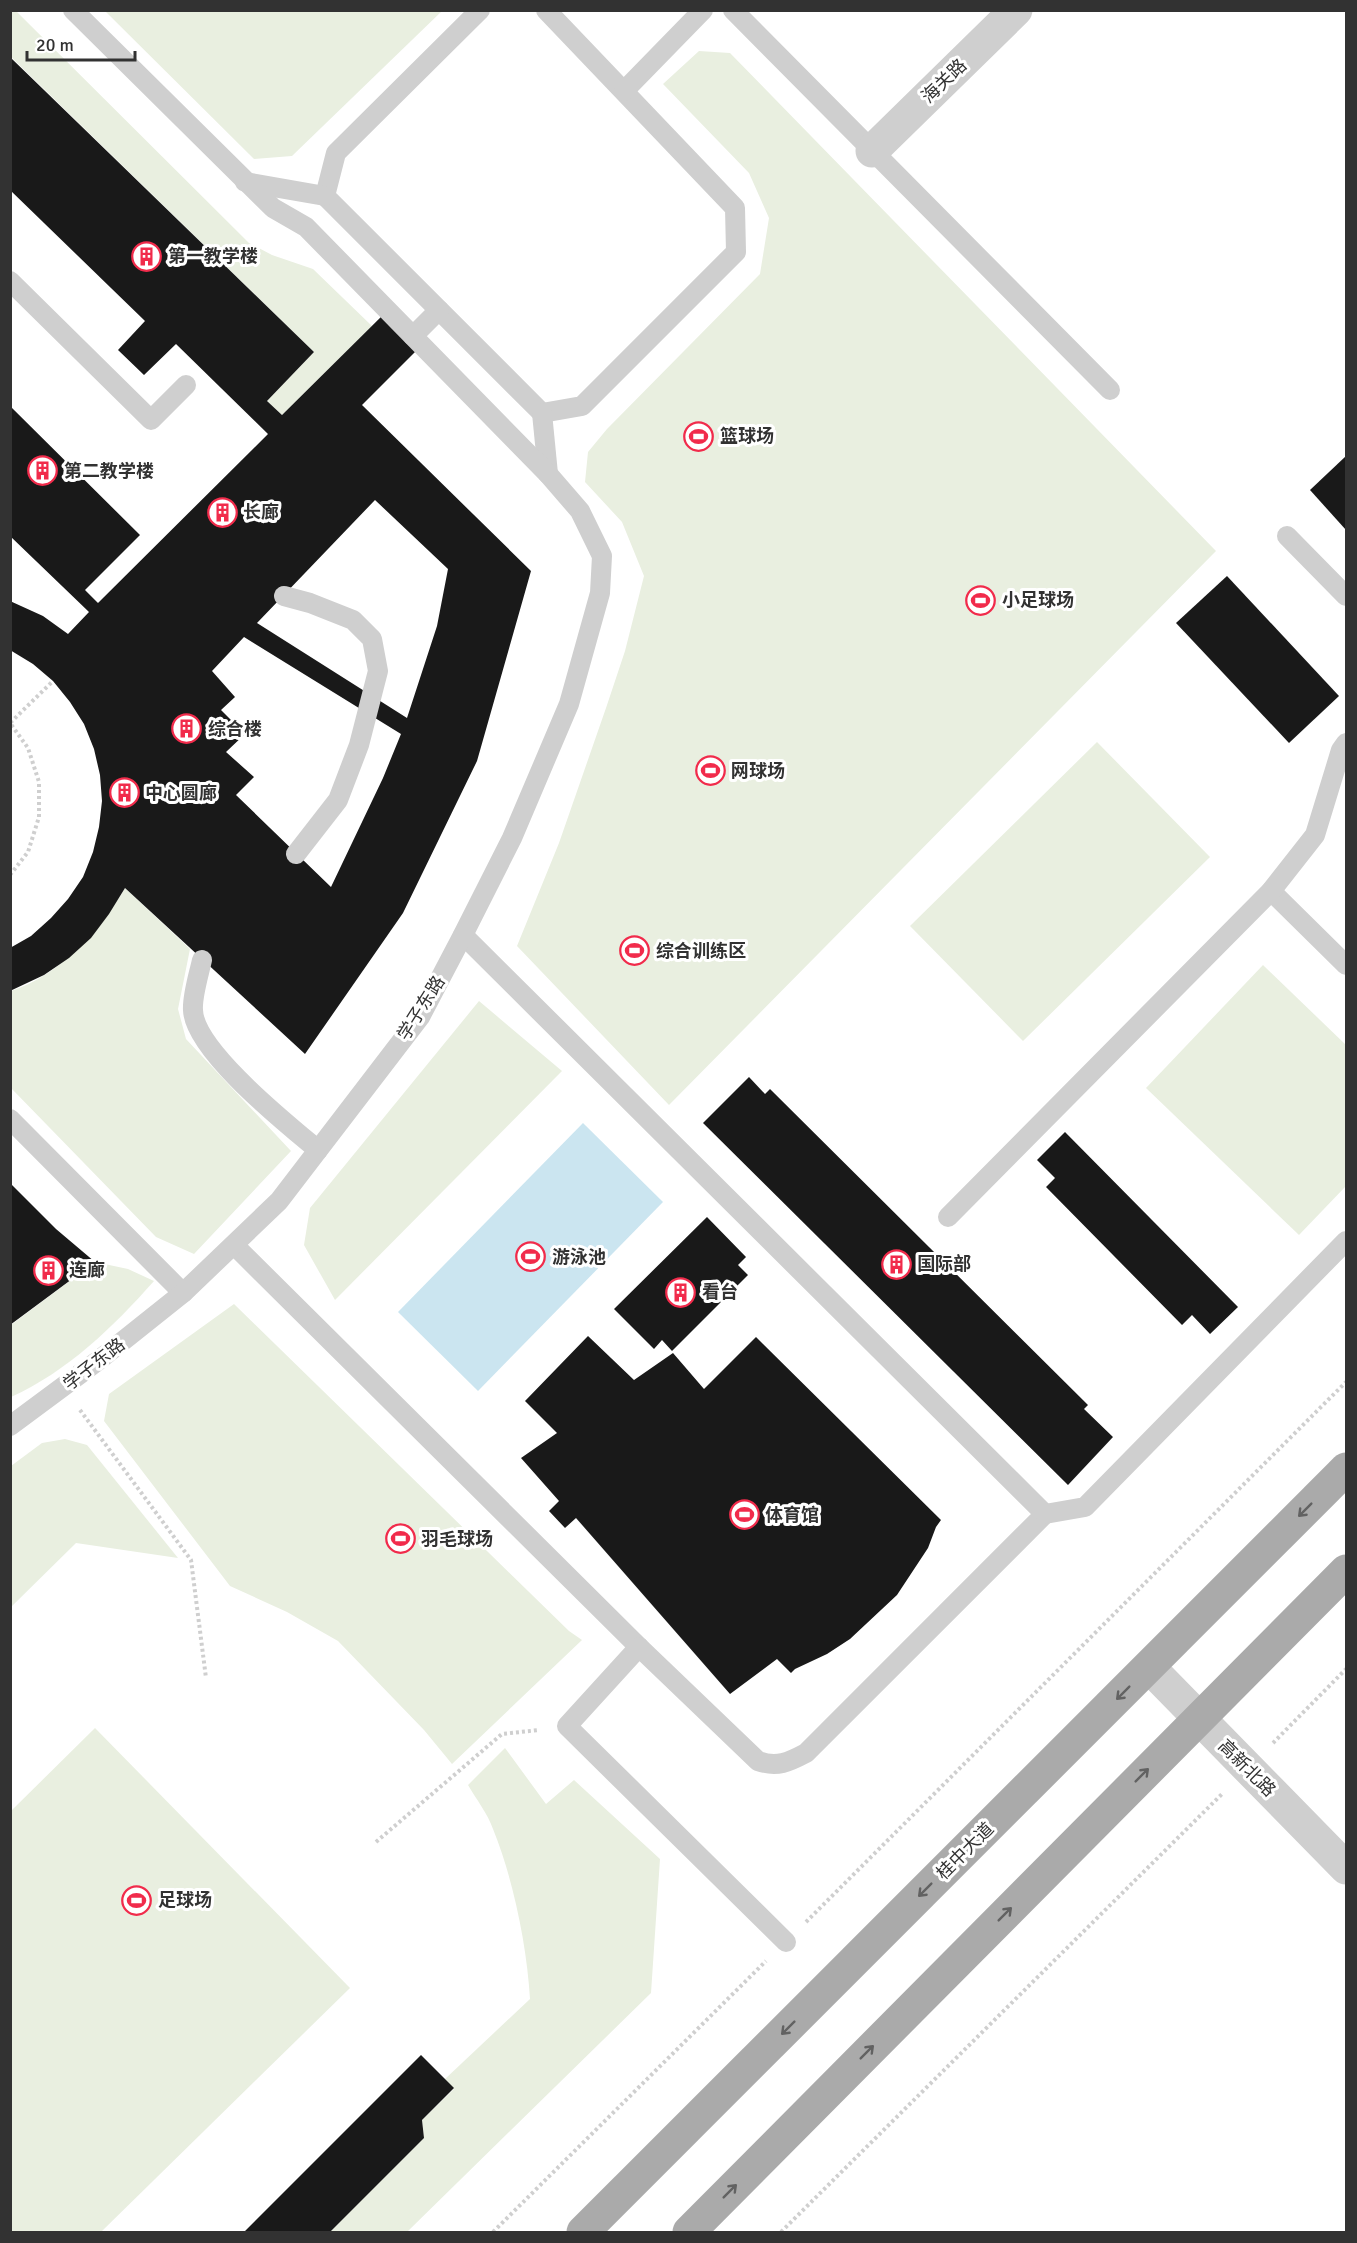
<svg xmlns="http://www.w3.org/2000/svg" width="1357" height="2243" font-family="Signika,'Noto Sans SC',sans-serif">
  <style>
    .green { fill: #e9efe0 }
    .water { fill: #cbe5f0 }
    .building { fill: #191919; fill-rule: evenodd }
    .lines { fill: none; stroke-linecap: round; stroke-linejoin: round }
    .path { stroke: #cfcfcf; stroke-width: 4; stroke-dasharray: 3 3; stroke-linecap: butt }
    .service { stroke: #cfcfcf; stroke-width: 20 }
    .minor { stroke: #cfcfcf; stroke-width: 33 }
    .tertiary { stroke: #cfcfcf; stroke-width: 33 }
    .primary { stroke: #aaa; stroke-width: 33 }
    .oneway { stroke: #626262 }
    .labels { text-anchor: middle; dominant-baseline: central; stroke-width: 6; stroke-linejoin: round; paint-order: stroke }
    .street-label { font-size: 18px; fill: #323232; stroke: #fff }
    .poi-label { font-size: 18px; font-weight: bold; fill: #323232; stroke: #fff; text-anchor: start }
  </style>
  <rect width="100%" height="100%" fill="#fff"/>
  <g class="green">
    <polygon points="10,11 16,11 249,243 272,255 313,269 372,326 282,415 267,401 314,352 11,57"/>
    <polygon points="105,11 442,11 292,156 254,159"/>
    <polygon points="699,51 730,53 1216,551 669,1105 517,946 559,843 606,708 625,651 644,576 622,522 585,482 588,452 607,429 760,274 769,218 749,173 663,84"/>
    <polygon points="1097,742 1210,857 1023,1041 910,926"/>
    <path d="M 125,888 L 190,949 L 178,1009 L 186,1039 L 291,1151 L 194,1254 L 156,1237 L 11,1088 L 11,991 C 59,976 100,930 125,888 Z"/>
    <polygon points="1263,965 1346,1045 1346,1186 1299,1235 1146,1088"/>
    <polygon points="479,1001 562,1071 335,1300 304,1245 310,1208"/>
    <path d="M 95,1262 L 128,1269 L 154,1281 C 113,1327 68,1371 11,1397 L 11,1325 Z"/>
    <polygon points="234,1304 569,1631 582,1640 452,1764 424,1730 338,1641 287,1612 230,1586 104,1421 109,1394"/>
    <polygon points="65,1439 87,1445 178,1558 76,1543 11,1607 11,1466 42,1443"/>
    <polygon points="95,1728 350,1988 101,2232 11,2232 11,1811"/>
    <path d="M 505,1748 L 546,1804 L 574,1780 L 660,1859 L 651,1993 L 407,2232 L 330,2232 L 424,2138 L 422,2120 L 454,2089 L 445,2079 L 530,1999 C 527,1946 513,1878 493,1829 C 488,1814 476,1799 468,1785 Z"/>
  </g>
  <polygon class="water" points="583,1123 663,1202 478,1391 398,1312"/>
  <g class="building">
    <path d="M 10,57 L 314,352 L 267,401 L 282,415 L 388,310 L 422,345 L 362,405 L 531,571 L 477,761 L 403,913 L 305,1054 L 125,888 L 109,914 L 91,938 L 69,958 L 44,975 L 10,991 L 10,948 L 31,936 L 51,918 L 68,899 L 83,877 L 93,852 L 99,827 L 102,801 L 100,775 L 94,749 L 84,724 L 70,702 L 53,681 L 33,664 L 10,650 L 10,601 L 43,616 L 68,634 L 89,612 L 10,536 L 10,406 L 140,535 L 85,590 L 98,603 L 268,434 L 176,344 L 144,375 L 118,350 L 145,321 L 10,190 ZM 375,500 L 448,569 L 437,626 L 407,718 L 257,623 ZM 244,637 L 401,734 L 383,778 L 331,887 L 236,795 L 254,777 L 226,752 L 245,734 L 221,710 L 235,697 L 212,671 Z"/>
    <polygon points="1346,456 1346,530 1310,490"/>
    <polygon points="1227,576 1339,696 1289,743 1176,623"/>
    <polygon points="749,1077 765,1094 770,1089 1088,1405 1084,1409 1113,1437 1068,1485 703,1123"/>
    <polygon points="1065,1132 1238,1307 1210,1334 1192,1315 1182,1325 1046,1187 1055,1178 1037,1160"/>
    <polygon points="10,1183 56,1229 95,1262 10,1325"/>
    <polygon points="707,1217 746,1257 738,1265 748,1275 672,1351 662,1340 654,1349 614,1309"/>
    <polygon points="588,1336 634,1380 673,1353 704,1389 756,1337 941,1520 936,1527 928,1548 897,1595 850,1639 827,1654 795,1669 791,1673 777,1659 730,1694 576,1518 565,1528 549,1511 559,1501 521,1458 557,1433 525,1401"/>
    <polygon points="421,2055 454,2088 422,2120 424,2138 330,2232 244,2232"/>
  </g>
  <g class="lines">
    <g class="path">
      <polyline points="10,875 28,852 39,817 39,782 28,748 10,723 53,681"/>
      <polyline points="80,1410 191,1560 206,1678"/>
      <polyline points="1273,1743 1346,1669"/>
      <polyline points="376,1842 502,1734 539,1730"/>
      <polyline points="806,1922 1346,1382"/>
      <polyline points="493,2232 766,1961"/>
      <polyline points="781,2232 1223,1793"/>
    </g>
    <g class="service">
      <polyline points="480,10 336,153 325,196 542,413 582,406 736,252 735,208 546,10"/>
      <polyline points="733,10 1110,390"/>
      <polyline points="624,91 703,10"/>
      <polyline points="245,182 325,196"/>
      <polyline points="10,281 151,420 186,385"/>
      <polyline points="413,336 439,310"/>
      <polyline points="542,413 548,474"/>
      <polyline points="1287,536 1346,596"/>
      <polyline points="284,596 310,603 353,620 372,639 378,671 359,745 338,800 296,854"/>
      <polyline points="1271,891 1346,965"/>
      <path d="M 202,960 C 199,974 192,996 193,1010 C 194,1050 287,1124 318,1150"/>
      <polyline points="10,1119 183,1293"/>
      <polyline points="948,1217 1271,891 1315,835 1341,750 1346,743"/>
      <path d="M 234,1245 L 639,1647 L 758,1761 C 777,1768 789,1762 806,1753 L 1045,1514 L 463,935"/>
      <polyline points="10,1426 99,1360 183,1293 279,1201 420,1017 463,935 512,838 569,704 600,593 602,556 580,511 548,474 306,227 273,208 73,10"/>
      <polyline points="1045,1514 1085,1507 1346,1241"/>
      <polyline points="639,1647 567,1726 786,1942"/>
    </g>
    <polyline class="minor" points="872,151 1016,10"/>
    <polyline class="tertiary" points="1149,1667 1346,1868"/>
    <g class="primary">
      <polyline points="583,2232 1346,1469"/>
      <polyline points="689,2232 1346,1571"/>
    </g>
  </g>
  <defs><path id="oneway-shaft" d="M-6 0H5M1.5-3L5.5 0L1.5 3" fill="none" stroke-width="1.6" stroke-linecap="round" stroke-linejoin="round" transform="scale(1.5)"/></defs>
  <g class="oneway">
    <use href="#oneway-shaft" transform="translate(1305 1510) rotate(135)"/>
    <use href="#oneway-shaft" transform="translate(1123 1693) rotate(135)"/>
    <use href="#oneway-shaft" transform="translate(1142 1775) rotate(-45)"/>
    <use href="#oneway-shaft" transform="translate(925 1890) rotate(135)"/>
    <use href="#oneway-shaft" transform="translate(1005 1914) rotate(-45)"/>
    <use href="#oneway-shaft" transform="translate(788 2028) rotate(135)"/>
    <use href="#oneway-shaft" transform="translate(867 2052) rotate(-45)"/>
    <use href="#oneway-shaft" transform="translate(730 2191) rotate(-45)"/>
  </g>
  <defs>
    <symbol id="building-ring" viewBox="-11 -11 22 22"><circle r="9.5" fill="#fff" stroke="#f12b4b" stroke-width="1.5"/><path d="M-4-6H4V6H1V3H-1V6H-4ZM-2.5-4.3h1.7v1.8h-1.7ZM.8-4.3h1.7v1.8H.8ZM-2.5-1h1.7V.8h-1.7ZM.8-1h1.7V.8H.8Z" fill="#f12b4b"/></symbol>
    <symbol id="stadium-ring" viewBox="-11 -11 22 22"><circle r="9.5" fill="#fff" stroke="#f12b4b" stroke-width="1.5"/><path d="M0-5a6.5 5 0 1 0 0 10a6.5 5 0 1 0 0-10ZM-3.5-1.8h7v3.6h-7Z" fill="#f12b4b"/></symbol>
  </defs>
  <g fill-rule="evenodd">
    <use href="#building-ring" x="130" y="240" width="33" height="33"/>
    <use href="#stadium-ring" x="682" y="420" width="33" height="33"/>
    <use href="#building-ring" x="26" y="454" width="33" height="33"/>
    <use href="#building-ring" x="206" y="496" width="33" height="33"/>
    <use href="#stadium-ring" x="964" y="584" width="33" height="33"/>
    <use href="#building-ring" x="170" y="712" width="33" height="33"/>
    <use href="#stadium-ring" x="694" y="754" width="33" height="33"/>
    <use href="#building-ring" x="108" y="776" width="33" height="33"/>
    <use href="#stadium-ring" x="618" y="934" width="33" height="33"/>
    <use href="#stadium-ring" x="514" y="1240" width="33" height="33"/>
    <use href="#building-ring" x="880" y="1248" width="33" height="33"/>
    <use href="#building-ring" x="32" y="1254" width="33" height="33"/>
    <use href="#building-ring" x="664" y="1276" width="33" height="33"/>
    <use href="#stadium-ring" x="728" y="1498" width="33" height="33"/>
    <use href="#stadium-ring" x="384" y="1522" width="33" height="33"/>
    <use href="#stadium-ring" x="120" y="1884" width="33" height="33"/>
  </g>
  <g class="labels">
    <g class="street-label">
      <text transform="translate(944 81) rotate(-44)">海关路</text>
      <text transform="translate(421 1008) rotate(-58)">学子东路</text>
      <text transform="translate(94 1364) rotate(-38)">学子东路</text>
      <text transform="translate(1247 1768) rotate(45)">高新北路</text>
      <text transform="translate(965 1851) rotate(-45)">桂中大道</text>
    </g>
    <g class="poi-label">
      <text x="168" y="256">第一教学楼</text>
      <text x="720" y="436">篮球场</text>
      <text x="64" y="471">第二教学楼</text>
      <text x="243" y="512">长廊</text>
      <text x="1002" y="600">小足球场</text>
      <text x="208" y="729">综合楼</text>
      <text x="731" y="771">网球场</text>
      <text x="145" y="793">中心圆廊</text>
      <text x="656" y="951">综合训练区</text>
      <text x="552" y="1257">游泳池</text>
      <text x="917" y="1264">国际部</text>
      <text x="69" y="1270">连廊</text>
      <text x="702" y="1292">看台</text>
      <text x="765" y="1515">体育馆</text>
      <text x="421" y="1539">羽毛球场</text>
      <text x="158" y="1900">足球场</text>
    </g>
  </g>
  <rect width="1357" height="2243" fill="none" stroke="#323232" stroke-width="24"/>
  <path d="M27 51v9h108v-9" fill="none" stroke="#323232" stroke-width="3"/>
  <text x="36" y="51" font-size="18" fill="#323232" stroke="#ffffff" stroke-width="4.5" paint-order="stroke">20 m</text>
</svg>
